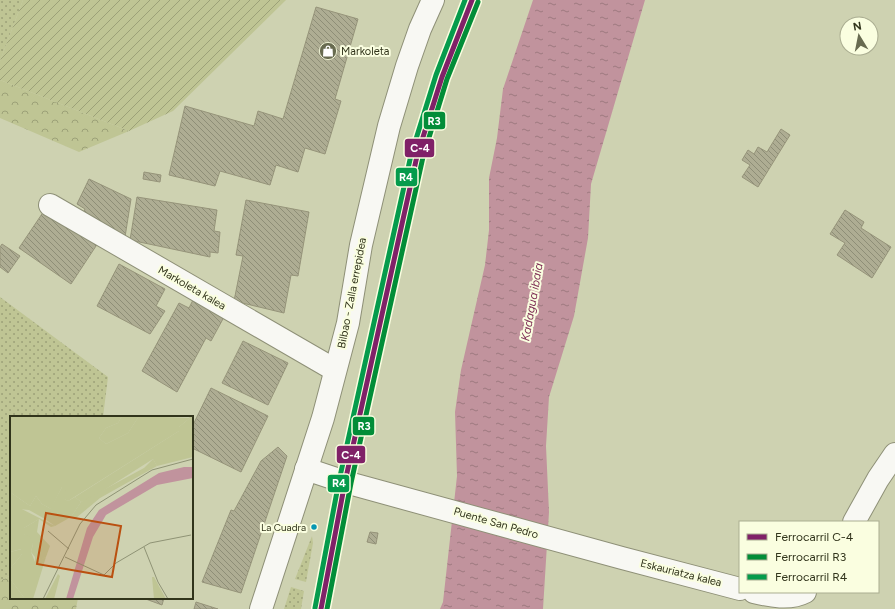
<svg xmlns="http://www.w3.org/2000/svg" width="895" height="609" font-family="Figtree,sans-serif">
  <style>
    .grass { fill: url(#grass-dots) }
    .forest { fill: url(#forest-crowns) }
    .garden { fill: url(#garden-furrows) }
    .water { fill: url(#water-ripples) }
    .building { fill: url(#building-back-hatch); stroke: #96947a }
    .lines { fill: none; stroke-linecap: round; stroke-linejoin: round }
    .minor-casing { stroke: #8e9077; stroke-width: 24 }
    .minor { stroke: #f8f8f3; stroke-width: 22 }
    .rail-1-casing { stroke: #fafee0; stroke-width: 8 }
    .rail-2-casing { stroke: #fafee0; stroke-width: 8 }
    .rail-3-casing { stroke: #fafee0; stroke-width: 8 }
    .rail-1 { stroke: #802168; stroke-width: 5 }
    .rail-2 { stroke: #028d38; stroke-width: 5 }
    .rail-3 { stroke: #059b4c; stroke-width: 5 }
    .bus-dot { fill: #0797b3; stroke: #fafee0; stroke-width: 1.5 }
    .labels { text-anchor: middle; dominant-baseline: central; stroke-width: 4; stroke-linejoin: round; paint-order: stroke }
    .bus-label { font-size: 10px; fill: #31341b; stroke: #fafee0; text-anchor: end }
    .poi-label { font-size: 11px; fill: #31341b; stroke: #fafee0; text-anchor: start }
    .street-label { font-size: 11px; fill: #31341b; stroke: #fafee0 }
    .water-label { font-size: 12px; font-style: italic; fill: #7f2e55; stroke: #fafee0 }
    .inset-road { fill: none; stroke: #8f9375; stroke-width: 1 }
    .view { fill: #ba5010; fill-opacity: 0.15; stroke: #ba5010; stroke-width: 2 }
    .inset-edge { fill: none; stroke: #31341b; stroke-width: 2 }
    .line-badge { stroke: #fafee0; stroke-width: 1.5 }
    .badge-label { font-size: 11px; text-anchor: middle; font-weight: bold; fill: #fff }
  </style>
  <defs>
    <pattern id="grass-dots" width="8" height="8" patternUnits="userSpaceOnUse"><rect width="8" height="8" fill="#bfc594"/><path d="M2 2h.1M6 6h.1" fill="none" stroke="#9ca178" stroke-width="1.8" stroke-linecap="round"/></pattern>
    <pattern id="forest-crowns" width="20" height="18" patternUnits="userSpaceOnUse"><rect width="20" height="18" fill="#bfc594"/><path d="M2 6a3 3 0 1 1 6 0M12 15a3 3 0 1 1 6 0" fill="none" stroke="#9ca178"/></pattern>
    <pattern id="garden-furrows" width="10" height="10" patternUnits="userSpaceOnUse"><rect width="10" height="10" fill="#bfc594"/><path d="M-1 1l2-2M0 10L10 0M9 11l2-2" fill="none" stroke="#9ca178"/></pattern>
    <pattern id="water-ripples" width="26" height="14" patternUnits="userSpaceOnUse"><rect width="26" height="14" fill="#c1939d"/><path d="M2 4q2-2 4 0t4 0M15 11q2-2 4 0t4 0" fill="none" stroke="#9d797f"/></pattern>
    <pattern id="building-back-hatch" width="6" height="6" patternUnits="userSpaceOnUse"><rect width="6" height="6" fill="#aead93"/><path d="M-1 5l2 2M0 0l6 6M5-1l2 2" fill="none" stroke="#8e8e77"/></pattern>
  </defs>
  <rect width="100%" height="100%" fill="#ced2b1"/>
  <g class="grass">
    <polygon points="0,0 23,0 0,61"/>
    <polygon points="0,297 108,377 103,417 11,417 11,575 0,581"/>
    <polygon points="312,536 313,543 306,582 295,579"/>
    <polygon points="291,587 304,591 301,609 284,609"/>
  </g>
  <g class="forest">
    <polygon points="0,80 129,131 79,152 0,118"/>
    <polygon points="11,575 11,598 78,598 76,609 0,609 0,581"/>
  </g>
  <polygon class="garden" points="23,0 286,0 173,111 129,131 0,80 0,61"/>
  <polygon class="water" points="533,0 645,0 591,184 588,238 574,316 549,397 546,446 549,512 543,609 440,609 443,602 457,476 455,412 461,370 485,265 489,230 489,178 497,138 503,89"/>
  <g class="building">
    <polygon points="316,7 358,19 335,99 341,101 325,154 305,148 298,172 276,165 270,185 220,171 215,186 169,175 185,106 254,126 258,111 283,119"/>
    <polygon points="781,129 790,135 758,187 742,177 750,165 742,160 748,150 754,154 758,147 767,152"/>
    <polygon points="144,172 161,175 160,182 143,179"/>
    <polygon points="89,179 131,199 125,237 83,213 85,209 77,204"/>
    <polygon points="137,197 217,210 214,231 220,232 218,253 210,252 210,257 130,240"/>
    <polygon points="246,200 309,212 298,276 291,275 284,313 234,301 243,256 236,255"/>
    <polygon points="46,208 98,243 71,284 19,248"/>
    <polygon points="845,210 864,222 861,228 891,247 872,278 837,255 845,243 830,234"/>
    <polygon points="2,244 20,256 8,273 0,267 0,247"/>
    <polygon points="119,264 165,289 156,306 165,311 150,334 97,306"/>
    <polygon points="193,300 224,317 211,341 206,338 177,392 142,371 179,303 189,308"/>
    <polygon points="243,341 288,363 268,405 222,383"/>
    <polygon points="211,388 268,416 241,472 192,448 192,427"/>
    <polygon points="278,447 287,456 241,593 202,582 231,510 234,511 261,461"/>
    <polygon points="370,532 378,533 376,544 367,542"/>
    <polygon points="143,598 164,598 162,605"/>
    <polygon points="196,602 218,609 194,609"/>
  </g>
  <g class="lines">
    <defs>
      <g id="minor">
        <polyline points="50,205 335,370"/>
        <polyline points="306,469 345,482 622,558 740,589"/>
        <polyline points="854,522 878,479 895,454"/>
        <path d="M 754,592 C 770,596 790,600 805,592"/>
        <polyline points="261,609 323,418 348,323 361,245 389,126 407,66 420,29 433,0"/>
      </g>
    </defs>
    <use href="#minor" class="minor-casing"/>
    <use href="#minor" class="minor"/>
    <defs>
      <polyline id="rail-1" points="321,609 345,482 417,156 442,77 472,0"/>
      <polyline id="rail-2" points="327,609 351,483 423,157 447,79 478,2"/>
      <polyline id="rail-3" points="315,608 339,481 411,155 436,75 465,0"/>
    </defs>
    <use href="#rail-1" class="rail-1-casing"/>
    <use href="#rail-2" class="rail-2-casing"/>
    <use href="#rail-3" class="rail-3-casing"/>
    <use href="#rail-1" class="rail-1"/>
    <use href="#rail-2" class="rail-2"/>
    <use href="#rail-3" class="rail-3"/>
  </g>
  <defs>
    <symbol id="shop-disc" viewBox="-11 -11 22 22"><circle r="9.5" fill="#686b50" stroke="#fafee0"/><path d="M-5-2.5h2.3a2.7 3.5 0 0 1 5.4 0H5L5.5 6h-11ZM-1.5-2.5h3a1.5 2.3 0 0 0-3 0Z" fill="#fff"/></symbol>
  </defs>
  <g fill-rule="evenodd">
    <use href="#shop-disc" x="318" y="41" width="20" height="20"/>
  </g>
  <circle class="bus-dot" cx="314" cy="527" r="3.5"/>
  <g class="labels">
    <g class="bus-label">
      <text x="306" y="527">La Cuadra</text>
    </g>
    <g class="poi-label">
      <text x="341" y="51">Markoleta</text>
    </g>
    <g class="street-label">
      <text transform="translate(192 288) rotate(30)">Markoleta kalea</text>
      <text transform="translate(352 293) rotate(-79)">Bilbao - Zalla errepidea</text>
      <text transform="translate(496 523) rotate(16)">Puente San Pedro</text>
      <text transform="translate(681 573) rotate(14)">Eskauriatza kalea</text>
    </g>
    <g class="water-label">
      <text transform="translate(532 302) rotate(-80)">Kadagua ibaia</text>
    </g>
  </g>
  <g transform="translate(10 416)">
    <rect width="183" height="183" fill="#ced2b1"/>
    <path d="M 112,0 L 129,0 L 118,17 L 96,28 L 89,22 L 96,12 L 108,7 ZM 177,0 L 183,0 L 183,41 L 147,50 L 143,43 L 80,83 L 71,86 L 65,81 L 169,15 L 169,11 L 180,2 ZM 0,76 L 20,90 L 26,80 L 32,88 L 41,93 L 35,103 L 19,94 L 8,93 L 0,87 ZM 29,103 L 27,116 L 40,130 L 36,141 L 25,147 L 25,141 L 21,136 L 23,128 L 14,118 L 14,112 ZM 12,133 L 12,138 L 0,153 L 0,136 ZM 0,156 L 1,164 L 15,183 L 0,183 ZM 48,158 L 50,160 L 44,183 L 35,183 Z" fill="#bfc594"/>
    <path d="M 0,0 L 112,0 L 108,7 L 96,12 L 89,22 L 96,28 L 118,17 L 129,0 L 180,2 L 169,11 L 169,15 L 58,85 L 52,82 L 52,71 L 41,93 L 32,88 L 26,80 L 20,90 L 0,76 ZM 143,43 L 147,50 L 90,82 L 66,102 L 61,101 L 71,86 L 134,52 ZM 0,87 L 45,110 L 41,111 L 29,103 L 14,112 L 14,118 L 20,121 L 23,128 L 21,136 L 25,146 L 36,141 L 23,183 L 15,183 L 1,164 L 0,153 L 12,138 L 11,133 L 0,136 Z" fill="#bfc594"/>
    <path d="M 52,71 L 56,74 L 53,82 L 58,85 L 65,81 L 71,86 L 61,101 L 45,110 L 35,103 ZM 142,161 L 144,161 L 156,183 L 144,183 Z" fill="#bfc594"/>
    <path d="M 174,51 L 183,51 L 183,62 L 147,69 L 96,99 L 83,121 L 63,183 L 56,183 L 77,112 L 89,94 L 149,57 Z" fill="#c1939d"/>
    <path class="inset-road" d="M 38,115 L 59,133M 134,131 L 148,166 L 158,183M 55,141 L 94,159 L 106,147 L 140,127 L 181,119M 33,183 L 70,108 L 86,89 L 142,54 L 183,43"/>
    <path class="view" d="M 36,97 L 111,110 L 102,161 L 27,148 Z"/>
    <rect width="183" height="183" class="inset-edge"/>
  </g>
  <g class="line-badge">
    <rect x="423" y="111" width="23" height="19" rx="4" fill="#028d38"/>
    <rect x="404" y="138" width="31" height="20" rx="4" fill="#802168"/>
    <rect x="395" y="167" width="23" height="20" rx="4" fill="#059b4c"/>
    <rect x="352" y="416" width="23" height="20" rx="4" fill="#028d38"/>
    <rect x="336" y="445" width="30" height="19" rx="4" fill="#802168"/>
    <rect x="327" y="474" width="23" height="19" rx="4" fill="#059b4c"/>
  </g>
  <g class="badge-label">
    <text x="434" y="125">R3</text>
    <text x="420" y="152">C-4</text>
    <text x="406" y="181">R4</text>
    <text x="364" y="430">R3</text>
    <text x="351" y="459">C-4</text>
    <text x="339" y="487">R4</text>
  </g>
  <rect x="739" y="521" width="140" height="72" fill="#fafee0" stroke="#aaad91"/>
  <rect x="747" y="534" width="20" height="6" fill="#802168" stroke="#aaad91"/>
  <text x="775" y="541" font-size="12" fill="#31341b">Ferrocarril C-4</text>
  <rect x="747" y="554" width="20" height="6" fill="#028d38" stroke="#aaad91"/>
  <text x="775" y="561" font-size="12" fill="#31341b">Ferrocarril R3</text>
  <rect x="747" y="574" width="20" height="6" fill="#059b4c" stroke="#aaad91"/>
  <text x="775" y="581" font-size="12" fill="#31341b">Ferrocarril R4</text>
  <g transform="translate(859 36) rotate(350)"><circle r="19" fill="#fafee0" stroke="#aaad91"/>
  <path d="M0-3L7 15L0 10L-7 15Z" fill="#686b50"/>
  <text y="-6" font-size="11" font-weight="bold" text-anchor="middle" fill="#31341b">N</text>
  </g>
</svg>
